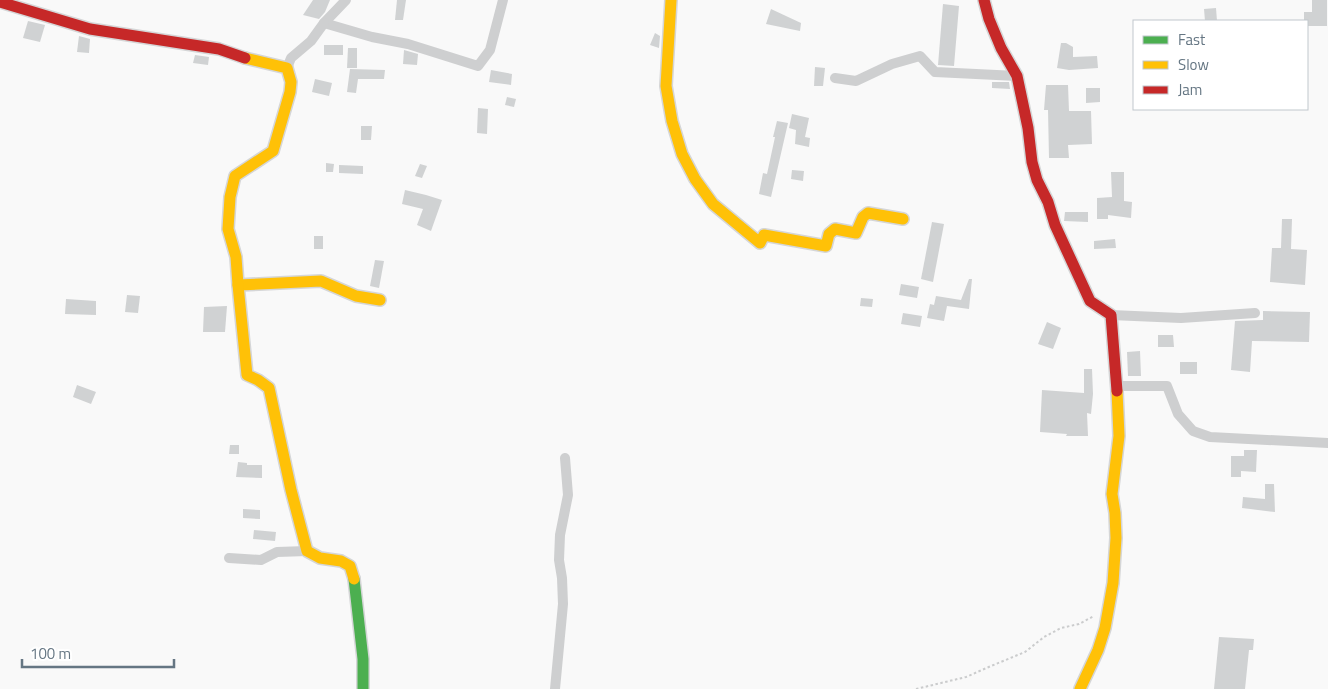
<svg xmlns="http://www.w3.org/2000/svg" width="1328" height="689" font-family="'Titillium Web',sans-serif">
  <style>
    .building { fill: #d0d2d3 }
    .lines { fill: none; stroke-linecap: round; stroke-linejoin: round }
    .fast-casing { stroke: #d5d6d7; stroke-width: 14 }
    .slow-casing { stroke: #d5d6d7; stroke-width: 14 }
    .jam-casing { stroke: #d5d6d7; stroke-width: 14 }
    .path { stroke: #cbcccd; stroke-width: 2; stroke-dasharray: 2.5 2.5; stroke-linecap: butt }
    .street { stroke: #cecfd0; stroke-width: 10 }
    .fast { stroke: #4caf50; stroke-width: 11 }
    .slow { stroke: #ffc107; stroke-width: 11 }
    .jam { stroke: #c62828; stroke-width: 11 }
  </style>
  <rect width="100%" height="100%" fill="#f9f9f9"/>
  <g class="building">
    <polygon points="313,0 330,0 325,12 319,19 303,15"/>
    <polygon points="397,0 406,0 403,20 395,20"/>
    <polygon points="1312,0 1327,0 1327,26 1307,26 1307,21 1304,21 1304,12 1312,12"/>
    <polygon points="943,4 959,6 954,66 938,65"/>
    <polygon points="1216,8 1217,21 1205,21 1204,9"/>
    <polygon points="771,9 801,23 800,31 766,24"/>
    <polygon points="28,21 45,25 40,42 23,38"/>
    <polygon points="655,33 660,36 659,48 650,45"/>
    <polygon points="79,36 90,39 89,53 77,52"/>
    <polygon points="1061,43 1066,43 1073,47 1073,57 1097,56 1098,68 1069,70 1057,68"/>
    <rect x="324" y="45" width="19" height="10"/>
    <polygon points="348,48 357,48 357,68 347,68"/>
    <polygon points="404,50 418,54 417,65 403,64"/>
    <polygon points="195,55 209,57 208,65 193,63"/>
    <polygon points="815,67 825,68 823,86 814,86"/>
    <polygon points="350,69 385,70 384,79 358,79 356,93 347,92"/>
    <polygon points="491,70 512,74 511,85 489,82"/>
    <polygon points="315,79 332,83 329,96 312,92"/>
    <polygon points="992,82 1009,82 1010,89 992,88"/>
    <polygon points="1046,85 1068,85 1069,111 1091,111 1092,144 1068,145 1069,158 1049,158 1048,110 1044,110"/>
    <polygon points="1086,88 1100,88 1100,102 1086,103"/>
    <polygon points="507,97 516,99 514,107 505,105"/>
    <polygon points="478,108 488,109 487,134 477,133"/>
    <polygon points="792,114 809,118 805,137 810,138 809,147 795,144 796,130 789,128"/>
    <polygon points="777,121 788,123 771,197 759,194 763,173 767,174 775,137 773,137"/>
    <polygon points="361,126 372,126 371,140 361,140"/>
    <polygon points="326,163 334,164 333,172 326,172"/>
    <polygon points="420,164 427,166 422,178 415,176"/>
    <polygon points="339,165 363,166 363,174 339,173"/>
    <polygon points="792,170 804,171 803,181 791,179"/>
    <polygon points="1111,172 1124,172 1124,201 1132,202 1131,218 1108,215 1108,219 1097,219 1097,198 1112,197"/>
    <polygon points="405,190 426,195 442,200 431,231 417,225 423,209 402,204"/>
    <polygon points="1065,212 1088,212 1088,222 1064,221"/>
    <polygon points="1282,219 1292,219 1291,249 1307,250 1305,285 1270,282 1272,248 1281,248"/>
    <polygon points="932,222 944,224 933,282 921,279"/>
    <rect x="314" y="236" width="9" height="13"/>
    <polygon points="1115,239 1116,248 1094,249 1094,241"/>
    <polygon points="375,260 384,261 379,288 370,286"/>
    <polygon points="969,279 972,279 969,309 947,306 944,321 927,318 930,304 934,305 936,296 961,300"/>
    <polygon points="901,284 919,287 917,298 899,295"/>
    <polygon points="127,295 140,296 138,313 125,312"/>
    <polygon points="861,298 873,299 872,307 860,306"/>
    <polygon points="66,299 96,301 96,315 65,314"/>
    <polygon points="227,306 225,332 203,332 204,307"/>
    <polygon points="1263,311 1310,312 1309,342 1252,341 1250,372 1231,370 1235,321 1263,320"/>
    <polygon points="903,313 922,316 920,327 901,324"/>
    <polygon points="1047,322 1061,328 1053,349 1038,344"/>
    <polygon points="1158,335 1173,335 1174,347 1158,347"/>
    <polygon points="1140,351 1141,376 1128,376 1127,352"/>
    <rect x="1180" y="362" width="17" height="12"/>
    <polygon points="1084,369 1092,369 1093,394 1091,414 1087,413 1088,436 1066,436 1067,434 1040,432 1042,390 1084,393"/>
    <polygon points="77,385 96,392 91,404 73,397"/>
    <polygon points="230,445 239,445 239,454 229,454"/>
    <polygon points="1244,450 1257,450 1256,472 1241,471 1241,477 1231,477 1231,456 1244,456"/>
    <polygon points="238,462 247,463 247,465 262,465 262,478 236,477"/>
    <polygon points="1265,484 1274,484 1275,512 1242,508 1243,497 1265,499"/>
    <polygon points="243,509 260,510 260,519 243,518"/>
    <polygon points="254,530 276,532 275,541 253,539"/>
    <polygon points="1219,637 1254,639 1253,650 1249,650 1245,689 1214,689"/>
  </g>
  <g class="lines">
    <defs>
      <polyline id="fast" points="354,579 363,659 363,689"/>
      <g id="slow">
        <polyline points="671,0 666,86 672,121 682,154 695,179 713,204 760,243 764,235 826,246 829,234 835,229 856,233 863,217 868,213 903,219"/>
        <polyline points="245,58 287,68 291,82 290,92 273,151 235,176 230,197 228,229 236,257 238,285 321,281 356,296 380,300"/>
        <polyline points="238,285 247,375 258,380 269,388 291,490 307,551 320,558 341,561 350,566 354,579"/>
        <polyline points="1080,689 1098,650 1105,628 1113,583 1116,538 1115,513 1112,494 1119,436 1117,391"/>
      </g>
      <g id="jam">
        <polyline points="984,0 989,19 1001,48 1017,76 1028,128 1032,162 1037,180 1048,202 1055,225 1090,301 1111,315 1117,391"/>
        <polyline points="0,2 90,29 219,49 245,58"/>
      </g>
    </defs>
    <use href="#fast" class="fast-casing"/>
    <use href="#slow" class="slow-casing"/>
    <use href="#jam" class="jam-casing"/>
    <polyline class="path" points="916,689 966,677 991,666 1025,652 1044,637 1061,628 1079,624 1094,616"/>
    <g class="street">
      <polyline points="346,0 324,23 372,37 408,44 478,66 490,50 503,0"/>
      <polyline points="287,68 291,58 311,41 324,23"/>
      <polyline points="835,78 856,81 892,64 920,56 935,72 1017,76"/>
      <polyline points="1111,315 1181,318 1255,313"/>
      <polyline points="1117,386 1167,386 1178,414 1193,431 1210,437 1328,443"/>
      <polyline points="229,558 261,560 277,552 307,551"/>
      <polyline points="555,689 563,604 562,578 559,560 560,535 568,495 565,458"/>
    </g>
    <use href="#fast" class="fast"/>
    <use href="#slow" class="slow"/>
    <use href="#jam" class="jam"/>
  </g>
  <rect x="1133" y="20" width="175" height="90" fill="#ffffff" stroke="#c1c8cd"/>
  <rect x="1143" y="36" width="25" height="8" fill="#4caf50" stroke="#c1c8cd"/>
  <text x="1178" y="45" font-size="15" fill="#657683">Fast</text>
  <rect x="1143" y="61" width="25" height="8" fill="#ffc107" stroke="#c1c8cd"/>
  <text x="1178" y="70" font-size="15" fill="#657683">Slow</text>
  <rect x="1143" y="86" width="25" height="8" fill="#c62828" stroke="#c1c8cd"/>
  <text x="1178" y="95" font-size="15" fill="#657683">Jam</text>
  <path d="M22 659v8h152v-8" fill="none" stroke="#657683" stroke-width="2.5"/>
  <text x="30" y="659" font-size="15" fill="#657683" stroke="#ffffff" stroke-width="4" paint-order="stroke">100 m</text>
</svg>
